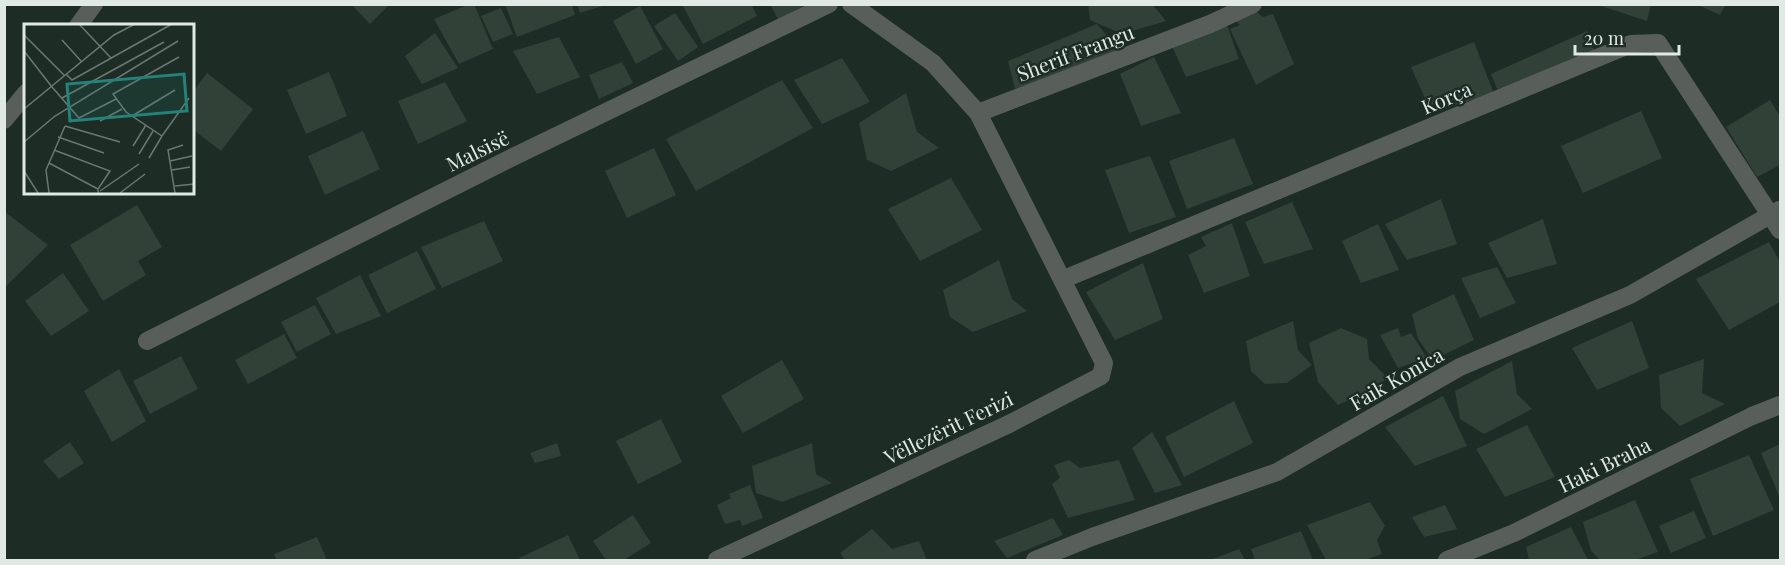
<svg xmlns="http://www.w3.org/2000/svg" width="1785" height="565" font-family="'Playfair Display',serif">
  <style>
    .building { fill: #314138 }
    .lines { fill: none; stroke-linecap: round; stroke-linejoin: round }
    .minor { stroke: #585f5b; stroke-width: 18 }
    .labels { text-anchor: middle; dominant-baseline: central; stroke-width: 5; stroke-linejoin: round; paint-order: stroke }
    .street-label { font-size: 20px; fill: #e0e9e4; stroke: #1d2c24 }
    .inset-road { fill: none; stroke: #6b7871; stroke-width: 1.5 }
    .view { fill: #24827a; fill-opacity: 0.15; stroke: #24827a; stroke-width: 3 }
    .inset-edge { fill: none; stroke: #e0e9e4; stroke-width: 3 }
  </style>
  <rect width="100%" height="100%" fill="#1d2c24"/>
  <g class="building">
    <polygon points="351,4 390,4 370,24"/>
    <polygon points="470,4 474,4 493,49 459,64 434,19"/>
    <polygon points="505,4 572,4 575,15 517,37"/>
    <polygon points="577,4 606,4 606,5 580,13"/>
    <polygon points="682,4 751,4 757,16 703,44"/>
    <polygon points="770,4 807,4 778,19"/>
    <polygon points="1088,4 1152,4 1166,21 1122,34 1090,20"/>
    <polygon points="1595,4 1651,4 1647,21"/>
    <polygon points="1696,4 1726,4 1720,15"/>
    <polygon points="640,6 663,49 636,64 613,21"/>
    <polygon points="501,8 513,34 493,42 481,16"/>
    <polygon points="1254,10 1263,17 1273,14 1294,64 1256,85 1230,29 1240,25 1233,19"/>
    <polygon points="675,13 698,47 678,61 654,26"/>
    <polygon points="1097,24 1122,53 1015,89 1008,61"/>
    <polygon points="1227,25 1239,59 1186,77 1172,46"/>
    <polygon points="1587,31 1596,53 1499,93 1491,74"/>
    <polygon points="435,33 458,68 422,84 405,56"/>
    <polygon points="559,37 580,77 537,94 513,51"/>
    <polygon points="1474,42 1494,94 1431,112 1411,67"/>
    <polygon points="1154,57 1181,113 1141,126 1120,74"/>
    <polygon points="842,58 870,102 822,124 794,80"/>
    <polygon points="622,62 633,83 599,99 589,75"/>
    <polygon points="329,72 347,116 306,134 287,90"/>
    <polygon points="207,73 253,109 221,151 195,131 192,136 192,93"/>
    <polygon points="782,80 813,128 696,191 666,139"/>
    <polygon points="445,82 467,121 418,144 398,101"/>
    <polygon points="906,93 917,132 939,148 891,171 867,160 859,123"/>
    <polygon points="1770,100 1780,116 1780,165 1757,177 1726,127"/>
    <polygon points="1641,111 1662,158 1583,193 1561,146"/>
    <polygon points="363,131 380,169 325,195 308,156"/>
    <polygon points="1234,138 1253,184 1187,209 1169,161"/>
    <polygon points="654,148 676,195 627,218 605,171"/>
    <polygon points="1150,156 1176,217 1129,233 1105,170"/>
    <polygon points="951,178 982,230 920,261 888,209"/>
    <polygon points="1441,199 1457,244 1407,260 1385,224"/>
    <polygon points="1292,202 1313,249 1264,264 1245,222"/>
    <polygon points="137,205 162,247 138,261 146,275 103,301 70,245"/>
    <polygon points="4,211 48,245 4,288"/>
    <polygon points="1543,219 1557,264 1507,278 1488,243"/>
    <polygon points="484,221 503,261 442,288 421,247"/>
    <polygon points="1232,223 1250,276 1204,293 1188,255 1206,246 1201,237"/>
    <polygon points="1378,224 1399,270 1361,283 1342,241"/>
    <polygon points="1769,242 1780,262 1780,302 1729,330 1696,279"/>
    <polygon points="417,251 436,289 387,313 368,275"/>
    <polygon points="999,260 1012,299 1027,311 973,332 950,317 943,290"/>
    <polygon points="1143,263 1163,319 1115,340 1086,292"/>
    <polygon points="1497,267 1516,303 1480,318 1461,278"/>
    <polygon points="63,273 89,311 51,336 25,301"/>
    <polygon points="360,275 381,316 336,334 316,298"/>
    <polygon points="1454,294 1474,340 1433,360 1418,339 1412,314"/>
    <polygon points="315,305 331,334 297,352 281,322"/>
    <polygon points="1293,321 1298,350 1312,365 1287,383 1265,384 1251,371 1246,341"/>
    <polygon points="1632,321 1649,368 1597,390 1572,348"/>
    <polygon points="1341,328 1367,339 1369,359 1388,378 1373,389 1338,405 1318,382 1309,343"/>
    <polygon points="1398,328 1401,337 1411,333 1427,358 1398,368 1380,335"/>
    <polygon points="284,334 297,358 248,384 235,360"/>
    <polygon points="181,356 198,389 150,414 133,381"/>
    <polygon points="1704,359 1702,393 1725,404 1680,426 1661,408 1659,375"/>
    <polygon points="782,360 804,399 743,433 721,396"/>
    <polygon points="1512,361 1517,394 1532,409 1484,434 1460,419 1455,391"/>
    <polygon points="119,369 146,421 112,442 84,391"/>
    <polygon points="1443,396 1467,446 1415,466 1385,427"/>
    <polygon points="1234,401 1253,443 1184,477 1165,437"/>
    <polygon points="661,419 682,462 638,484 616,441"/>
    <polygon points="1527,425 1555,477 1505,497 1476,449"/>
    <polygon points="1152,432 1182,485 1155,493 1132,448"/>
    <polygon points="70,442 84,463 59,479 43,461"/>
    <polygon points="557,443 561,456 535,463 530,453"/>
    <polygon points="812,443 816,474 832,483 782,502 756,493 752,466"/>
    <polygon points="1780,444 1780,498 1761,453"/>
    <polygon points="1749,455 1774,510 1713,536 1690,479"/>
    <polygon points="1069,460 1080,468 1119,460 1135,500 1068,518 1052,484 1060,478 1054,465"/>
    <polygon points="750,485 763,518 742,526 740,520 725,524 717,505 731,498 729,494"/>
    <polygon points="1635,500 1658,552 1635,560 1600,560 1591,551 1583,522"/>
    <polygon points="1370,502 1385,526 1377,540 1382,554 1365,560 1326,560 1307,525"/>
    <polygon points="1445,505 1457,529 1424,537 1412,517"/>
    <polygon points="1694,511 1706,538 1671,553 1659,526"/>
    <polygon points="633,515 651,543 624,560 606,560 593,541"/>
    <polygon points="1053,518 1063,535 1007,558 994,541"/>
    <polygon points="1571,527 1588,560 1529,560 1526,547"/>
    <polygon points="872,529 892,549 919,541 927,560 845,560 840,553"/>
    <polygon points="1301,531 1313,560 1255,560 1251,549"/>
    <polygon points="568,535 580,560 521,560 519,558"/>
    <polygon points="317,537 327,560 277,560 274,554"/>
    <polygon points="1239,549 1245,560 1210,560"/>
  </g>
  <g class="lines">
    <g class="minor">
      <polyline points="78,26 94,4"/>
      <polyline points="978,113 1210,24 1253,4"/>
      <polyline points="4,120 26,93"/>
      <polyline points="1064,279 1631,44 1658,43 1780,230"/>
      <polyline points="147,341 513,157 829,4"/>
      <polyline points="717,560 1009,424 1101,376 1104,363 978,113 933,63 851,4"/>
      <polyline points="1035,560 1092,537 1277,472 1460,367 1630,295 1779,210"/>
      <polyline points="1447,560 1514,533 1752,416 1780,405"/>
    </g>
  </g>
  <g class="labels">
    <g class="street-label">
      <text transform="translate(1075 52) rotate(-21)">Sherif Frangu</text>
      <text transform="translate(1446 97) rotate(-23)">Korça</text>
      <text transform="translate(477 150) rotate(-26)">Malsisë</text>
      <text transform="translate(1396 378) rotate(-30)">Faik Konica</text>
      <text transform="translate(948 427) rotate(-26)">Vëllezërit Ferizi</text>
      <text transform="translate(1604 464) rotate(-26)">Haki Braha</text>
    </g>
  </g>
  <g transform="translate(24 24)">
    <rect width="170" height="170" fill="#1d2c24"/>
    <path class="inset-road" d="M 55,0 L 87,34M 0,11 L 41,52M 38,16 L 57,37M 0,27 L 28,63M 155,33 L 89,70 L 102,88 L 138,112 L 165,74M 42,50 L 48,56 L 148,0M 28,63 L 55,94 L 92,75M 38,74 L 140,18M 0,85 L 90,11 L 111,0M 108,92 L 151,66M 76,97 L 98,85M 41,102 L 96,118M 34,113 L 80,129M 0,118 L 31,92 L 154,17M 109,122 L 122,101M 30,126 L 86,147 L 74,165M 115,130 L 129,107M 125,134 L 138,112M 146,137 L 168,132M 25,139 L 74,165 L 74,169M 148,146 L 166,143M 0,147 L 14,169M 151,162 L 170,160M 76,167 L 115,140M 25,169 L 22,146 L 41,102M 96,169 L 121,150M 151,169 L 144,126 L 159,121"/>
    <path class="view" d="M 160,50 L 163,87 L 46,97 L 43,60 Z"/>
    <rect width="170" height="170" class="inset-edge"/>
  </g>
  <rect width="1785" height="565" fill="none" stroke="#e0e9e4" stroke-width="12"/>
  <path d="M1575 45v9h104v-9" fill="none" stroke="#e0e9e4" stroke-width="3"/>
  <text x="1584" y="45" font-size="18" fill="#e0e9e4" stroke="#1d2c24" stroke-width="4.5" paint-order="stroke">20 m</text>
</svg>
